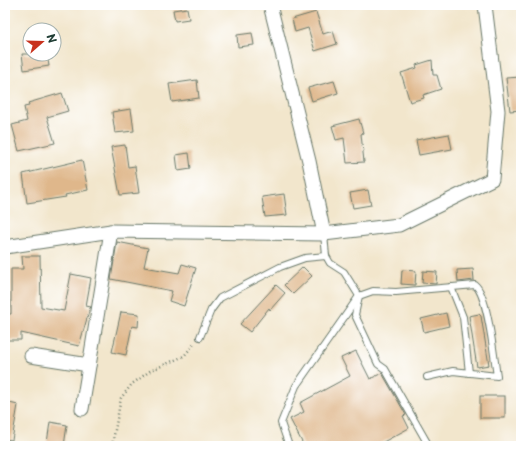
<svg xmlns="http://www.w3.org/2000/svg" width="526" height="451" font-family="'Playpen Sans',sans-serif">
  <style>
    .building { fill: #dfb78b }
    .lines { fill: none; stroke-linecap: round; stroke-linejoin: round }
    .lane-casing { stroke: #697869; stroke-width: 8 }
    .street-casing { stroke: #697869; stroke-width: 15 }
    .path { stroke: #697869; stroke-width: 2.5; stroke-dasharray: 1 3; stroke-linecap: butt }
    .lane { stroke: #fff; stroke-width: 6 }
    .street { stroke: #fff; stroke-width: 13 }
  </style>
  <rect width="100%" height="100%" fill="#fff"/>
  <filter id="ink" filterUnits="userSpaceOnUse"><feTurbulence type="fractalNoise" baseFrequency=".025" numOctaves="2"/><feDisplacementMap in="SourceGraphic" scale="8" xChannelSelector="R" yChannelSelector="G"/><feConvolveMatrix kernelMatrix="1 2 1 2 8 2 1 2 1" color-interpolation-filters="sRGB"/></filter>
  <filter id="wash" filterUnits="userSpaceOnUse"><feTurbulence type="fractalNoise" baseFrequency=".012" numOctaves="4" result="noise"/><feDisplacementMap in="SourceGraphic" scale="16" xChannelSelector="R" yChannelSelector="G"/><feGaussianBlur stdDeviation="0.9" result="paint"/><feColorMatrix in="noise" values="0 0 0 0 0 0 0 0 0 0 0 0 0 0 0 0 0 1.4 0 .05"/><feComposite in="paint" operator="in"/></filter>
  <g filter="url(#wash)">
    <rect width="100%" height="100%" fill="#f2e6cc"/>
    <g id="blocks">
      <g class="building">
        <polygon points="187,8 189,19 175,21 173,10"/>
        <polygon points="316,12 323,34 333,31 337,44 315,51 308,28 295,32 292,19"/>
        <polygon points="252,33 254,45 238,47 237,35"/>
        <polygon points="22,54 47,54 49,66 24,70"/>
        <polygon points="432,60 433,75 437,75 441,89 423,95 424,98 410,102 401,73 417,68 416,65"/>
        <polygon points="521,77 521,110 510,111 506,78"/>
        <polygon points="197,80 199,98 172,102 169,84"/>
        <polygon points="334,81 338,93 312,101 308,88"/>
        <polygon points="62,93 68,111 47,117 55,143 19,151 12,125 27,121 24,107 29,106 28,103"/>
        <polygon points="131,109 134,131 115,133 112,112"/>
        <polygon points="359,119 363,133 361,134 364,162 347,163 344,138 336,140 332,126"/>
        <polygon points="449,134 452,149 419,155 416,140"/>
        <polygon points="125,145 128,167 135,166 139,193 120,195 111,147"/>
        <polygon points="189,153 191,169 178,171 176,155"/>
        <polygon points="82,160 88,190 65,195 66,197 27,203 23,174"/>
        <polygon points="368,190 371,205 353,208 350,193"/>
        <polygon points="284,194 287,215 265,217 262,197"/>
        <polygon points="117,242 148,248 144,267 179,273 182,264 196,268 184,306 169,301 172,291 111,279"/>
        <polygon points="22,256 40,256 41,307 64,311 71,274 91,278 86,306 91,307 90,308 79,346 21,333 21,340 5,340 6,314 11,314 11,269 23,269"/>
        <polygon points="303,267 312,276 293,294 284,285"/>
        <polygon points="473,269 474,280 458,282 457,270"/>
        <polygon points="402,270 416,271 415,285 401,284"/>
        <polygon points="423,271 437,272 436,284 422,283"/>
        <polygon points="276,285 285,293 270,310 269,308 250,332 240,324"/>
        <polygon points="121,312 139,314 138,327 132,326 126,355 112,352"/>
        <polygon points="446,313 449,326 424,332 421,319"/>
        <polygon points="479,314 481,316 489,365 477,367 469,316"/>
        <polygon points="356,351 370,379 382,373 406,415 403,416 409,428 376,446 304,446 290,419 304,412 300,403 350,376 341,358"/>
        <rect x="480" y="396" width="25" height="22"/>
        <polygon points="5,402 18,405 12,440 5,439"/>
        <polygon points="50,422 67,425 64,446 47,443"/>
      </g>
    </g>
  </g>
  <g filter="url(#ink)">
    <use href="#blocks" fill-opacity="0" stroke="#697869" stroke-width="1"/>
    <g class="lines">
      <defs>
        <g id="lane">
          <polyline points="324,234 326,256 330,263 344,272 359,296 355,315 378,364 385,369 429,446"/>
          <polyline points="451,287 463,317 469,373"/>
          <polyline points="200,337 211,310 220,298 280,267 305,258 326,256"/>
          <path d="M 289,446 L 281,423 L 296,386 L 359,296 L 373,291 L 396,292 L 475,285 C 488,295 494,358 497,376 L 453,371 L 427,377"/>
        </g>
        <g id="street">
          <polyline points="324,234 399,225 492,179 498,111 485,5"/>
          <polyline points="5,247 111,231 324,234 309,161 270,5"/>
          <polyline points="31,356 89,365"/>
          <polyline points="82,409 111,231"/>
        </g>
      </defs>
      <use href="#lane" class="lane-casing"/>
      <use href="#street" class="street-casing"/>
      <polyline class="path" points="112,446 121,398 132,384 150,371 184,356 194,344"/>
      <use href="#lane" class="lane"/>
      <use href="#street" class="street"/>
    </g>
  </g>
  <rect width="526" height="451" fill="none" stroke="#fff" stroke-width="20"/>
  <g transform="translate(42 42) rotate(70)"><circle r="19" fill="#ffffff" stroke="#a5b1ae"/>
  <path d="M0-3L7 15L0 10L-7 15Z" fill="#c8321e"/>
  <text y="-6" font-size="11" font-weight="bold" text-anchor="middle" fill="#1f3d34">N</text>
  </g>
</svg>
